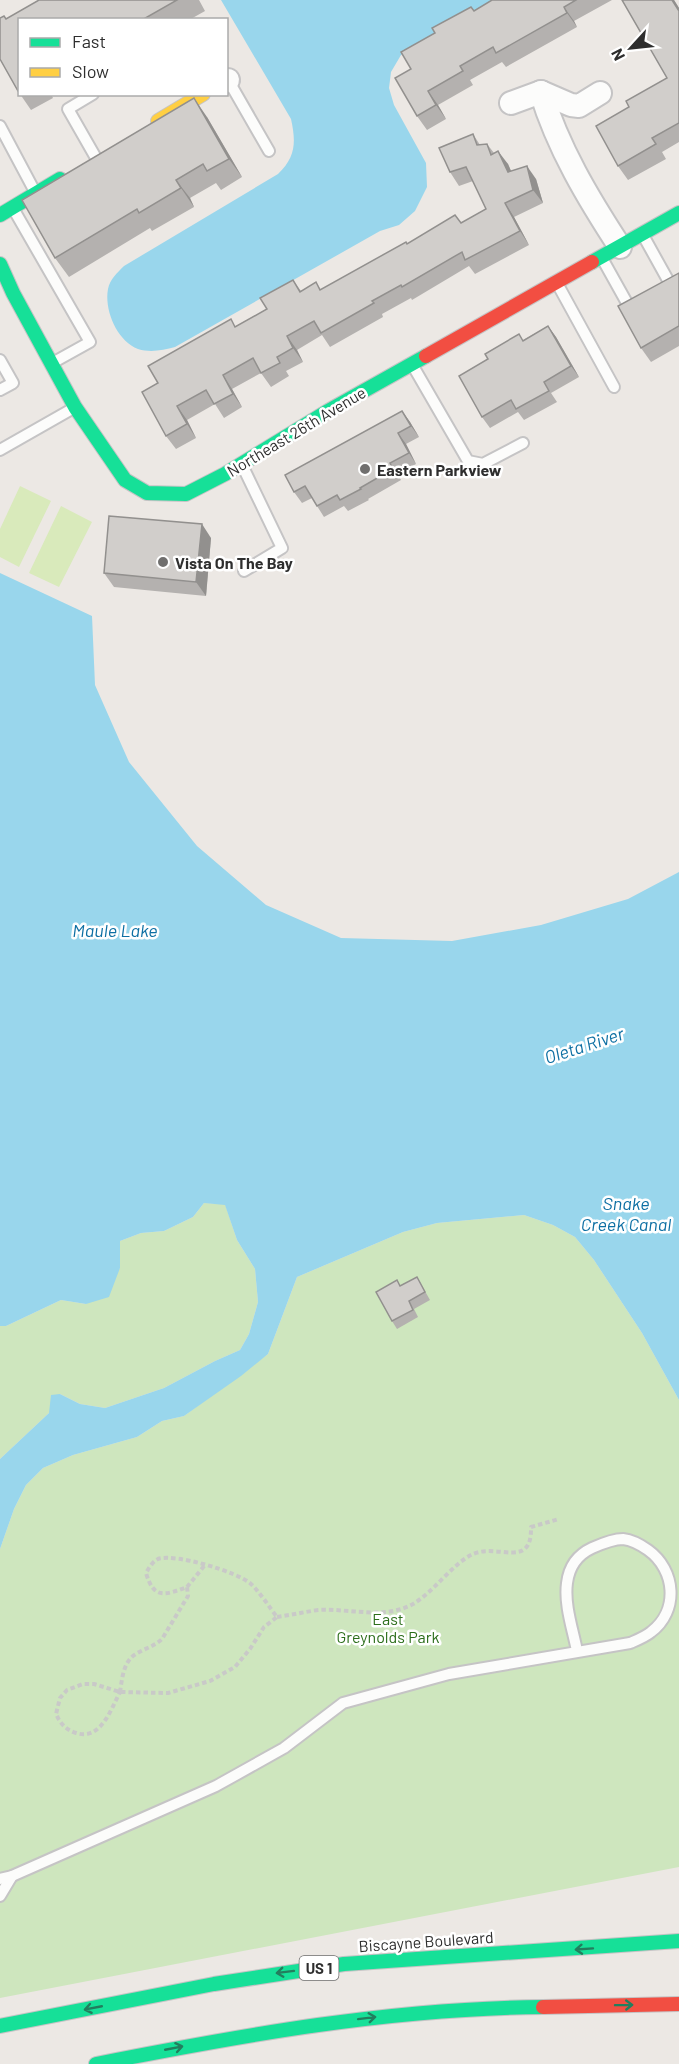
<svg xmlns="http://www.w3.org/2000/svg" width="679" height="2064" font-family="Barlow,sans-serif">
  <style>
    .green { fill: #cee6be }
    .pitch { fill: #d9eabb }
    .water { fill: #99d6ec }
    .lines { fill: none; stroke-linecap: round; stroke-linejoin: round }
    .lane-casing { stroke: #c5c4c5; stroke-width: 14 }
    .street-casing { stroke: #c5c4c5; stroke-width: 26 }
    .fast-casing { stroke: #c5c4c5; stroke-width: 16 }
    .slow-casing { stroke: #c5c4c5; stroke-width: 16 }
    .jam-casing { stroke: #c5c4c5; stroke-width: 16 }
    .path { stroke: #c9c9c8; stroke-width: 4; stroke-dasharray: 4.5 3; stroke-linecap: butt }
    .lane { stroke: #fcfcfb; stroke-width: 10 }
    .street { stroke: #fcfcfb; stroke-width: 22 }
    .fast { stroke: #16e098; stroke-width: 14 }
    .slow { stroke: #ffcf43; stroke-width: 14 }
    .jam { stroke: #f24e42; stroke-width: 14 }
    .wall { fill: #b4b1af }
    .shaded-wall { fill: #92908e }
    .building { fill: #d1cecb; stroke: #92908e; stroke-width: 1.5 }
    .oneway { stroke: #237e5e }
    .poi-dot { fill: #706f6e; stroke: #fff; stroke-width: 2 }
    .labels { text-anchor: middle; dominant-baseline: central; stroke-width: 5; stroke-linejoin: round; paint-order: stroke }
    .shield { fill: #fff; stroke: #6d6d6d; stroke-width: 1.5 }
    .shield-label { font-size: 15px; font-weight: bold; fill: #2e2e2e }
    .street-label { font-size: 16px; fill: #2e2e2e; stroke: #fff }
    .poi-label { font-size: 16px; font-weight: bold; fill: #2e2e2e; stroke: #fff; text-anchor: start }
    .park-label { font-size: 16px; fill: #2c6e1b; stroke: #fff }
    .water-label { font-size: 18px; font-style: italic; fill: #0d6fa3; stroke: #fff }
  </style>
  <rect width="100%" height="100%" fill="#ece8e4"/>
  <g class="green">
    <polygon points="204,1203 225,1204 237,1240 255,1269 258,1302 249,1334 240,1350 215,1361 164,1388 105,1408 80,1404 60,1394 49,1413 0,1459 0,1326 6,1326 61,1300 86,1304 120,1268 120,1241 141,1233 164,1231 193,1217"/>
    <polygon points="524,1215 553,1225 575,1237 594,1260 642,1333 679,1400 679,1867 0,1998 0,1549 14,1509 26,1485 43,1468 73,1455 137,1437 162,1421 184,1416 268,1354 297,1277 403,1232 437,1223"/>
  </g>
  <g class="pitch">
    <polygon points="20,486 51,501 19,567 0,557 0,529"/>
    <polygon points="61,506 92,522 59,587 29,573"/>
  </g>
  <g class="water">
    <path d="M 221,0 L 499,0 L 401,55 L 391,72 L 389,88 L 394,105 L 426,163 L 427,187 L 415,211 L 399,225 L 380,231 L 175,347 C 163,350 151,353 138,349 C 117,341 104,310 108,289 C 110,279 117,273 124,266 L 278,174 C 296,157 296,142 291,119 Z"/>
    <polygon points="0,573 92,616 95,685 129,762 197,846 266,905 341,938 452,941 541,925 628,899 679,872 679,1400 642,1333 594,1260 575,1237 553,1225 524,1215 437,1223 403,1232 297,1277 268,1354 241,1376 184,1416 162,1421 137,1437 73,1455 43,1468 26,1485 14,1509 0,1549 0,1459 49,1413 51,1395 60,1394 80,1404 105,1408 164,1388 215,1361 240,1350 249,1334 258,1302 255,1269 237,1240 225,1205 204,1203 193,1217 164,1231 141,1233 120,1241 120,1268 109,1297 86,1304 61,1300 6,1326 0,1326"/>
  </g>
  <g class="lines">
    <defs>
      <g id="lane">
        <polyline points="227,78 269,151"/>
        <polyline points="93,94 68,109 96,158"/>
        <polyline points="0,126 34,190"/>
        <polyline points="14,210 90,342 54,362"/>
        <polyline points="644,237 669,282"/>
        <polyline points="603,260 627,303"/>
        <polyline points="558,285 614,387"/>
        <polyline points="0,360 13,383 0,390"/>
        <polyline points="413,366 468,461 483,464 523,443"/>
        <polyline points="0,450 72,409"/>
        <polyline points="243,467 282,548 244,571"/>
        <path d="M 0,1879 L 12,1876 L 216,1786 L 284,1748 L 343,1703 L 449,1674 L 630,1643 C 637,1640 645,1637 651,1632 C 679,1611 676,1570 648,1550 C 641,1545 632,1540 623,1539 C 613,1539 601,1544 592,1548 C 577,1555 569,1567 567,1583 C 564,1605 573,1630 577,1651"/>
        <polyline points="0,1896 12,1876"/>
      </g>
      <g id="street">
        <polyline points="226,81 228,80"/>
        <path d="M 541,92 C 558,148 588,198 620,247"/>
        <polyline points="511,103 541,92 571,105 579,106 600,93"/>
      </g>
      <g id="fast">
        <polyline points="0,215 60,179"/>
        <polyline points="592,262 679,213"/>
        <polyline points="0,264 13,293 75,407 125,480 147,493 186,494 225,474 328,411 426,356"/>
        <polyline points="0,2026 214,1984 344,1964 679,1941"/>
        <path d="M 96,2064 C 243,2035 392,2008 543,2007"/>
      </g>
      <polyline id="slow" points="158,121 203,94"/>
      <g id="jam">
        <polyline points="426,356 592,262"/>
        <polyline points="543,2007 679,2004"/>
      </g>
    </defs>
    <use href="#lane" class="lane-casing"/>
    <use href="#street" class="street-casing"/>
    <use href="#fast" class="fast-casing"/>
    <use href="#slow" class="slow-casing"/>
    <use href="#jam" class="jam-casing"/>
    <g class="path">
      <polyline points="187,1587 205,1565"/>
      <path d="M 277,1617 C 291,1615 304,1612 318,1610 C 349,1608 384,1620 413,1604 C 435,1591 452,1564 473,1554 C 498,1543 532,1570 531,1527 L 559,1519"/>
      <path d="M 120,1692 C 122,1680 123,1664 133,1656 C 142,1649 154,1647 162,1639 L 188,1596 L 187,1587 C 165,1595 154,1600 146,1573 C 149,1568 152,1562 158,1559 C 175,1553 238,1572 251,1584 C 259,1591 270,1608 277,1617 L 264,1627 L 250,1649 L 235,1667 L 210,1681 L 168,1693 L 120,1692 L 94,1684 L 83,1684 L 67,1690 L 60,1698 L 56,1714 C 60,1723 66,1730 76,1733 C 101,1741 111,1709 120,1692"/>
    </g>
    <use href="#lane" class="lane"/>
    <use href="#street" class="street"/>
    <use href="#fast" class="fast"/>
    <use href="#slow" class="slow"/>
    <use href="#jam" class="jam"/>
  </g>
  <g class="wall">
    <polygon points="39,0 199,0 205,11 189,20 20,20 20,93 0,59 6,19"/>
    <polygon points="492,0 612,0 574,21 577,27 506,67 502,62 470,80 473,85 438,105 446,119 427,130 417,116 411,69 435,33"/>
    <polygon points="622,0 674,0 679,8 679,142 662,152 666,159 628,180 618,166 629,107 667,78"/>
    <polygon points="20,94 54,94 52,96 53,98 31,110"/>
    <polygon points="207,117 242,177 221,190 216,183 190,198 194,207 152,231 150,228 69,277 55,258"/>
    <polygon points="473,134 480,145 487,144 494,153 508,164 511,171 536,179 543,203 514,217 529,245 475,274 469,266 412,300 411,298 382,314 383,317 330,347 322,335 297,350 303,362 286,371 289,376 271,387 261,373 232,389 242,407 224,418 215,404 187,420 196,438 176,449 166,436 158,383 236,326 267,309 293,280 301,291 316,282 321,290 407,244 461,223 486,209 473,181 459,186 450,172"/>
    <polygon points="679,273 679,346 651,362 641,348"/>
    <polygon points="548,326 556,337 579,377 551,393 557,402 524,420 518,412 490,428 482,417 523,340"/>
    <polygon points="402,411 410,422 419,437 406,444 416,464 398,474 401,480 368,499 369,500 348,511 344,506 324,517 312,498 302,503 294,492"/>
    <polygon points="211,538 206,596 114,587 104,573"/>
    <polygon points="417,1277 430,1300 414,1309 418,1317 397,1329 392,1321 401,1286"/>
  </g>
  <g class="shaded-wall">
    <polygon points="672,0 674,0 679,8 679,11"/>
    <polygon points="564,7 574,21 577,27 567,13"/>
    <polygon points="428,91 438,105 446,119 436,105"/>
    <polygon points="194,98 207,117 242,177 229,159"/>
    <polygon points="498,151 508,164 517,185 508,172"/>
    <polygon points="527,166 536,179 543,203 533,190"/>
    <polygon points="176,180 190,198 194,207 181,188"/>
    <polygon points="505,203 514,217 529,245 520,231"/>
    <polygon points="548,326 556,337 579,377 571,366"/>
    <polygon points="287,336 297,350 303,362 293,348"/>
    <polygon points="223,375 232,389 242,407 233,394"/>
    <polygon points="177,406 187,420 196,438 187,424"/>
    <polygon points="402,411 410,422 419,437 411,426"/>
    <polygon points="398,433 406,444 416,464 409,453"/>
    <polygon points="202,524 211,538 206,596 196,582"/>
  </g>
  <g class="building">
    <polygon points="39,0 177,0 142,20 20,20 20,91 18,91 0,59 0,18 4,16 6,19"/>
    <polygon points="492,0 576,0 564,7 567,13 496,53 493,47 460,66 463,71 428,91 436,105 417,116 395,78 411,69 401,52 435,33 432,28 471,7 474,11"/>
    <polygon points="622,0 672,0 679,11 679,123 652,138 656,144 618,166 596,126 629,107 626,101 667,78"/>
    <polygon points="194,98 229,159 207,171 203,164 176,180 181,188 139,213 137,209 55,258 22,200"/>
    <polygon points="473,134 477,145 487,144 491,155 498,151 508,172 527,166 533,190 505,203 520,231 465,260 462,252 402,287 401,285 372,301 374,303 321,333 314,321 287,336 293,348 277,357 280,363 261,373 253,358 223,375 233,394 214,404 206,390 177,406 187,424 166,436 142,392 158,383 148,366 231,319 235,327 267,309 260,298 293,280 300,292 316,282 320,290 406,242 407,244 455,215 461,223 486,209 466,167 450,172 439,148"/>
    <polygon points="679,273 679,326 641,348 618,306"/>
    <polygon points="548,326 571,366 544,382 549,391 516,409 511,400 482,417 459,376 488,359 485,354 519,334 523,341"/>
    <polygon points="402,411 411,426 398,433 409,453 390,463 393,469 360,488 361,489 340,500 337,495 317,506 305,486 294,492 285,475"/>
    <polygon points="109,516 202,524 196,582 104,573"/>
    <polygon points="417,1277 425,1292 409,1301 413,1310 392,1321 376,1292 397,1280 400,1286"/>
  </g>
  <defs><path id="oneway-shaft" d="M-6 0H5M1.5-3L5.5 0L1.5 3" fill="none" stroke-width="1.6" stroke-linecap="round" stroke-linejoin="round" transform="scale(1.5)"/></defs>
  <g class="oneway">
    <use href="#oneway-shaft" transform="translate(584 1949) rotate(176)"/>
    <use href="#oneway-shaft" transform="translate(285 1972) rotate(173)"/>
    <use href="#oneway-shaft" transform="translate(624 2005) rotate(-1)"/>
    <use href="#oneway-shaft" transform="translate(93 2008) rotate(169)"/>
    <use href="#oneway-shaft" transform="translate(367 2018) rotate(-7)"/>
    <use href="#oneway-shaft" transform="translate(174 2048) rotate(-11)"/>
  </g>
  <g class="poi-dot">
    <circle cx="365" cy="469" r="6"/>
    <circle cx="163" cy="562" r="6"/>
  </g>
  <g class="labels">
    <rect class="shield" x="299.5" y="1956" width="39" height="24" rx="4.5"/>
    <g class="shield-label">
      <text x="319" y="1968">US 1</text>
    </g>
    <g class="street-label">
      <text transform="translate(296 431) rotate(-31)">Northeast 26th Avenue</text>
      <text transform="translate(426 1941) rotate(-4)">Biscayne Boulevard</text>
    </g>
    <g class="poi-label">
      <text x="377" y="469">Eastern Parkview</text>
      <text x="175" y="562">Vista On The Bay</text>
    </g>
    <g class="park-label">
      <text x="388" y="1618">East<tspan x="388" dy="18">Greynolds Park</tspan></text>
    </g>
    <g class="water-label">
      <text x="115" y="930">Maule Lake</text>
      <text transform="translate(584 1045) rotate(-18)">Oleta River</text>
      <text x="626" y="1203">Snake<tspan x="626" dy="21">Creek Canal</tspan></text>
    </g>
  </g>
  <rect x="18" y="18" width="210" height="78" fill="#ffffff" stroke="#ababab" stroke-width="1.5"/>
  <rect x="30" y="38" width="30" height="9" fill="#16e098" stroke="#ababab" stroke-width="1.5"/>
  <text x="72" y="48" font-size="18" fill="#2e2e2e">Fast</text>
  <rect x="30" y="68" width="30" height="9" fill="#ffcf43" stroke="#ababab" stroke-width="1.5"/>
  <text x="72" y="78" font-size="18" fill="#2e2e2e">Slow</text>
  <g transform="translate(631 48) rotate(243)" stroke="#ffffff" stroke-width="4.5" paint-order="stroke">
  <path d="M0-4.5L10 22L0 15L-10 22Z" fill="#2e2e2e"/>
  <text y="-9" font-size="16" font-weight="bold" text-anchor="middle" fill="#2e2e2e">N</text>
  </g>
</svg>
